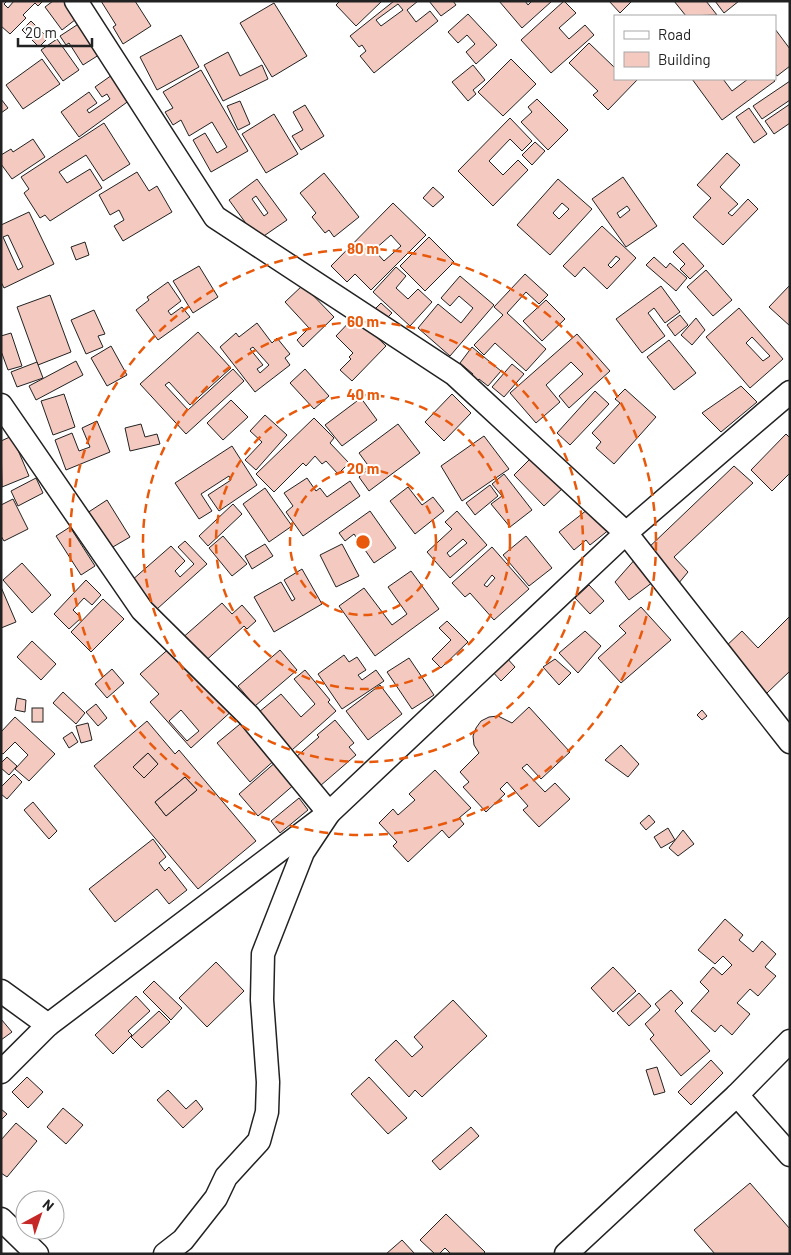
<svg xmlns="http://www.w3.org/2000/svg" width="791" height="1255" font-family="Barlow,sans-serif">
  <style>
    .building { fill: #f3c9c0; stroke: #222; fill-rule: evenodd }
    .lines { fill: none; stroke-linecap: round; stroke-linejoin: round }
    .street-casing { stroke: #222; stroke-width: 25 }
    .street { stroke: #fff; stroke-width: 22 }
    .ring { fill: none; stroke: #e8590c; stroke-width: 2.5; stroke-dasharray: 9 6 }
    .centre { fill: #e8590c; stroke: #fff; stroke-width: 2.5 }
    .ring-label { font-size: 15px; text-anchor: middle; font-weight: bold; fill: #e8590c; stroke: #fff; stroke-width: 4; stroke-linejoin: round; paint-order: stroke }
  </style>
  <rect width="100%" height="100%" fill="#fff"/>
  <g class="building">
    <polygon points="1,1 7,1 4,4 8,8 14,1 43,1 38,6 35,3 23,15 26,18 10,34 1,26"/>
    <polygon points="53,1 69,1 80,16 62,30 45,7"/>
    <polygon points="101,1 135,1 151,26 123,44 113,27 116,25"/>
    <polygon points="340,1 382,1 356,26 336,5"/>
    <path d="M 394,1 L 418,1 L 407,10 L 416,22 L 430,11 L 438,21 L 374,73 L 360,56 L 366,51 L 362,45 L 359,47 L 350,36 ZM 398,4 L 403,10 L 381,26 L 376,20 Z"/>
    <polygon points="429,1 453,1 456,5 441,16"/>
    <polygon points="499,1 525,1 528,5 532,1 552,1 522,28"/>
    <polygon points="564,1 576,13 559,28 569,39 585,25 594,35 551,73 521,40"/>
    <polygon points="609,1 632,1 620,13"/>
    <polygon points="674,1 706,1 717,15 686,16"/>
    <polygon points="715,1 739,1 724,13"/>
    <polygon points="274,3 307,56 272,77 240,23"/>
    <polygon points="468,14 497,45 476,64 466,52 475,44 467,35 458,43 448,32"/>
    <polygon points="31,21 48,38 39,47 22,30"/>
    <polygon points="83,21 102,53 83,65 69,43 66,45 60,36"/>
    <polygon points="775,29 790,49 790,66 777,76 775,73"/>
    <polygon points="181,35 199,67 157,90 140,57"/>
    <polygon points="57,39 79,70 63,81 41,50"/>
    <polygon points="589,43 615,68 615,79 638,79 608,110 593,95 598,91 569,63"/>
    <polygon points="228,52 240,76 262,65 268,79 223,101 204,65"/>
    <polygon points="42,59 60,84 23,109 6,85"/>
    <polygon points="511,59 536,84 503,116 478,92"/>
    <polygon points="473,65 485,80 473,90 476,94 468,101 452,82"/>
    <polygon points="201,70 248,151 211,172 193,140 205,133 217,153 227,147 212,122 189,136 181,120 173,125 165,112 173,108 163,92"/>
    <polygon points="112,75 130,100 79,137 61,112 89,92 97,103 87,110 89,113 110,99 107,94 102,97 95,87"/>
    <polygon points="692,79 723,79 732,91 748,79 773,79 775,81 722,120"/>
    <polygon points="790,81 790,100 762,119 753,106"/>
    <polygon points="1,99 8,108 1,113"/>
    <polygon points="537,99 568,130 548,150 521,122 532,112 528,107"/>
    <polygon points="240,101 250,124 238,130 227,106"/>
    <polygon points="790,104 790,123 774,134 765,121"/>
    <polygon points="305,105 324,136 301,150 292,136 303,130 293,112"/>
    <polygon points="749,108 767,134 754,143 736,117"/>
    <polygon points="274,114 298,154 266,173 242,134"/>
    <polygon points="510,118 532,141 522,151 510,139 489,161 503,175 518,160 528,170 493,206 458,171"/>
    <polygon points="104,123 130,164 103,181 86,155 59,172 67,183 90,169 102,188 50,221 45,215 40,218 24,193 29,189 21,177"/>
    <polygon points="33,139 45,157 12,179 1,164 1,155 11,149 13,152"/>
    <polygon points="535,142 545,151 532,165 522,155"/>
    <polygon points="727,153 740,165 720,187 738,204 728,213 732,216 748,199 758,209 723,245 693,217 711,198 697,185"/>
    <polygon points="137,172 149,191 157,186 172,212 123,241 114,226 124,220 119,210 110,215 99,195"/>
    <polygon points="324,173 359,217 334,237 329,230 325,233 312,217 316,213 300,193"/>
    <path d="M 623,177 L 657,226 L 626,247 L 592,199 ZM 627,206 L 630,210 L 620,218 L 617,213 Z"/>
    <path d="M 257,179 L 287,220 L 258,240 L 229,200 ZM 256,196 L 268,213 L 264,216 L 252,199 Z"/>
    <path d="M 558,179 L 592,209 L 550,255 L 517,225 ZM 562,203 L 569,209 L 559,219 L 553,213 Z"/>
    <polygon points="433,187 444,197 433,207 423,198"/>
    <path d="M 393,203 L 426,235 L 371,290 L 355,274 L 347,282 L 331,266 ZM 391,235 L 401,246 L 384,261 L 374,250 Z"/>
    <path d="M 29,212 L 54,264 L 4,288 L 1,282 L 1,225 ZM 8,235 L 23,267 L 18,270 L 3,237 Z"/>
    <path d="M 602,226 L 636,258 L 607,289 L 584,267 L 575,277 L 563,266 ZM 616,256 L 620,259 L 611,268 L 608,265 Z"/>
    <polygon points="429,237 454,262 425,291 400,266"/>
    <polygon points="85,242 89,255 76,260 71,247"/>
    <polygon points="683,243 704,266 690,279 680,269 685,264 673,252"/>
    <polygon points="654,257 666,268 670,263 687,278 676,291 646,265"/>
    <polygon points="199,266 218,297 193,313 173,281"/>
    <polygon points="396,267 406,276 396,288 408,299 418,289 432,302 410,326 373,292"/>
    <polygon points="706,270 732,300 713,316 687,287"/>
    <polygon points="525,274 548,295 539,304 526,292 507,313 546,349 526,371 495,343 484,355 474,345 503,315 494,307"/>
    <polygon points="460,276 494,305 450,356 418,328 438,304 461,323 473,308 459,296 450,306 441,298"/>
    <polygon points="168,282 181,301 168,311 171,315 182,307 190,317 158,340 136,310 149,300 147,297"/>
    <polygon points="303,285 334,317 303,347 297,340 309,328 285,302"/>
    <polygon points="790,285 790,326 769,307"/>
    <polygon points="661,286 680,312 665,323 654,308 648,313 665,336 642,353 616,319"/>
    <polygon points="50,295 71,352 38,365 17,307"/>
    <polygon points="546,300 565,319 542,341 523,321"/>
    <polygon points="381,303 392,313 384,321 373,311"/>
    <path d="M 739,308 L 783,359 L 750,388 L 706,337 ZM 752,337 L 770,356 L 763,361 L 746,343 Z"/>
    <polygon points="94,310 105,334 98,336 103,347 86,354 71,320"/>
    <polygon points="680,315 688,325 675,336 667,325"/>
    <polygon points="355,316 386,346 352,381 340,370 351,359 349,357 353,353 336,336"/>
    <polygon points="696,318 705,330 692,345 681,335"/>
    <path d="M 257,323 L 272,343 L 277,338 L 290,354 L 285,358 L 290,365 L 255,392 L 220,347 L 236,333 L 239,337 ZM 253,347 L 269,365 L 260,373 L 257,369 L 263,365 L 250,349 Z"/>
    <polygon points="198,332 231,368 190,405 169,382 165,385 188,410 233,369 244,381 186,434 140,384"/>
    <polygon points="11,333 22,366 8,370 1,351 1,336"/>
    <polygon points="577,334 610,371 569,408 559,396 583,374 571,362 546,385 560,402 536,423 510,393"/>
    <polygon points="669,340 696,373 674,390 647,357"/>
    <polygon points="111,346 127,375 107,386 91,358"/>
    <polygon points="472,347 501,371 488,386 479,379 474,384 468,380 473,374 460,363"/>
    <polygon points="76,361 83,375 36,400 29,386"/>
    <polygon points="37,362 43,378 17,387 11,372"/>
    <polygon points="512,364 524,374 504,397 492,387"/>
    <polygon points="305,369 329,396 314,409 290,383"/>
    <polygon points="741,386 757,402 721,432 702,413"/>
    <polygon points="625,389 656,417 614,464 596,448 601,442 592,433 620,403 615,399"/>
    <polygon points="595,391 609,404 570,445 557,433"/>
    <polygon points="64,394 75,427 53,435 41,401"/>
    <polygon points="452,394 471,413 444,441 425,422"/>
    <polygon points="361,398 377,420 342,446 325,425"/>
    <polygon points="231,400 248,417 223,440 207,423"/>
    <polygon points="265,415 287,435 256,470 245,460 262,442 250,431"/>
    <polygon points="314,418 334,438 330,443 349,463 338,474 326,461 322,464 315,456 306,466 303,463 274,492 256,474"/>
    <polygon points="97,421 110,452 66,470 55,440 72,433 79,451 90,447 82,428"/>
    <polygon points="141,424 145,437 157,434 160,444 130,451 125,428"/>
    <polygon points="398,424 420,453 369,491 359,477 370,468 359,453"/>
    <polygon points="786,434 790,438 790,473 772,491 751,470"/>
    <polygon points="12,436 29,476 2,487 1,441"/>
    <polygon points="484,436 509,469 462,501 441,466"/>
    <polygon points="232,446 257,485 219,511 208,495 231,480 229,476 201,494 212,511 199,519 175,483"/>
    <polygon points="534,455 564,487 544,506 514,475"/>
    <polygon points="734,466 753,483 674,557 688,572 678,584 645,551"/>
    <polygon points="504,474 532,510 510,527 491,504 502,496 492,484"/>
    <polygon points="36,478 43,493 18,506 11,491"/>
    <polygon points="307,478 316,491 320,488 327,497 350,481 360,496 303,536 286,512 293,506 284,493"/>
    <polygon points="490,485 498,496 475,515 466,503"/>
    <polygon points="408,487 422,505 433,497 444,511 415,534 390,501"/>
    <polygon points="265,488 292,526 269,542 243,504"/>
    <polygon points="13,499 28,529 4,541 1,536 1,505"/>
    <polygon points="107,500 130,537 106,551 84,515"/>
    <polygon points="233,504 242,514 208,546 199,536"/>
    <polygon points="592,506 610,529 590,545 586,540 574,550 559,532"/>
    <polygon points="370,511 396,548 374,563 354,534 345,541 339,533"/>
    <path d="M 457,511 L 487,545 L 450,578 L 427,552 L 452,529 L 445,522 ZM 463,539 L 467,543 L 450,557 L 447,553 Z"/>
    <polygon points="70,527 95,566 81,575 56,536"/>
    <polygon points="223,536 247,564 232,576 209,548"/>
    <polygon points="526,536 552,568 529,586 503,555"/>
    <polygon points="185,541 207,564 157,609 131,581 171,546 185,561 175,571 180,577 194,564 178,547"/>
    <polygon points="265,544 273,556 252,569 245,556"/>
    <polygon points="342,544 359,576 336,587 320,555"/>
    <path d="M 492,547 L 529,589 L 494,620 L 470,593 L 465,597 L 452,583 ZM 492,575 L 495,578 L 487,587 L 484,585 Z"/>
    <polygon points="637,557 653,582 629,600 615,582"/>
    <polygon points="22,563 51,595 32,613 3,580"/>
    <polygon points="302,569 322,604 274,632 254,597 281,582 292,601 295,599 284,580"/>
    <polygon points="411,571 439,609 375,656 339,606 364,588 392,625 407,614 388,587"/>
    <polygon points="86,580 101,595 92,605 84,598 73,610 81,618 69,629 54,614"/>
    <polygon points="589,585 604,601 590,614 575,598"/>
    <polygon points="1,587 16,622 1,628"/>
    <polygon points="103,599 124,619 91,652 71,632"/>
    <polygon points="222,603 232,614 242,605 256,621 247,629 244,626 202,664 180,640"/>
    <polygon points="641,607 671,640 621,683 598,658 626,633 619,626"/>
    <polygon points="790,616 790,671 767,693 723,649 742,631 758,648"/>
    <polygon points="447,621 468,642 441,668 432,659 451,640 439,628"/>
    <polygon points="585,631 601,646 578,673 559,653"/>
    <polygon points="32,641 56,664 41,680 17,657"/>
    <path d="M 172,646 L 235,708 L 191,748 L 150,702 L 159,694 L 140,674 ZM 181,710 L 199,731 L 187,741 L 169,721 Z"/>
    <polygon points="280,650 297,670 255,706 238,686"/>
    <polygon points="344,655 349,662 357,657 366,670 358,675 362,680 376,670 384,681 342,709 318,674"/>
    <polygon points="505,656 515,667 501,681 491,670"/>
    <polygon points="409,658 434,695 412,709 387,672"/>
    <polygon points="555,659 571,673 559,685 543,667"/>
    <polygon points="112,669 124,683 107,698 95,684"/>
    <polygon points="305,670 330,700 328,702 336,711 292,750 259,712 281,694 301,717 315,704 294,679"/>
    <polygon points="380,685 402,714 368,740 346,711"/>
    <polygon points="63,692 85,713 76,724 53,703"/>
    <polygon points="17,698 26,700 25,712 15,710"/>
    <polygon points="96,704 107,718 98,726 86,712"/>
    <polygon points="529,707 570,752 541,779 527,764 522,768 545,792 555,783 570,799 539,827 523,810 528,806 507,782 500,789 505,794 486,812 463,787 469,782 460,772 479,753 474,745 473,736 476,728 481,721 489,717 498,716 512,723"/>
    <rect x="32" y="708" width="11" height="14"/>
    <polygon points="702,710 707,716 702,720 697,715"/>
    <polygon points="15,717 55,754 29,781 15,769 28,755 15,742 3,754 1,753 1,732"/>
    <polygon points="245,720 277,758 250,782 217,743"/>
    <polygon points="335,720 354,743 349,747 356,755 320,786 296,757 319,737 317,735"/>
    <path d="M 147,721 L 175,754 L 179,750 L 256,841 L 198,889 L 94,766 ZM 148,753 L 158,764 L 144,778 L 133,767 ZM 185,777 L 197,790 L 166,816 L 155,802 Z"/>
    <polygon points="88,723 92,740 81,743 76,726"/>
    <polygon points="72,732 78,742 69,748 63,738"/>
    <polygon points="621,745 639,764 628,777 605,760"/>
    <polygon points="148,753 158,764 144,778 133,767"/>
    <polygon points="7,757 17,766 9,775 1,768 1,763"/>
    <polygon points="277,761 296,783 258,816 239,794"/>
    <polygon points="435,770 471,808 459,818 464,824 449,838 442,830 408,862 393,846 397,842 379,823 393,809 398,815 415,800 409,794"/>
    <polygon points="14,774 22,782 7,799 1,794 1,787"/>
    <polygon points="185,777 197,790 166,816 155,802"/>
    <polygon points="299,798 308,810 280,833 271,821"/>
    <polygon points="33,802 57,831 49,839 24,810"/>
    <polygon points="649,815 655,822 646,830 640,823"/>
    <polygon points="668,828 675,840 661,848 654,837"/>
    <polygon points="683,830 694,844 678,856 669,848"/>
    <polygon points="153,839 166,857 159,863 165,871 169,867 187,890 169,904 157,889 115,922 89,889"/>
    <polygon points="725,919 743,935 739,940 753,952 762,941 776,954 765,967 776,976 758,996 750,989 737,1003 750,1014 732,1035 721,1025 715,1032 691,1011 709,991 700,982 713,967 722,975 732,965 723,956 715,964 698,950"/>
    <polygon points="216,962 244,991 207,1027 179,998"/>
    <polygon points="613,967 636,991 613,1012 591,988"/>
    <polygon points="154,981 182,1008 171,1020 143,992"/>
    <polygon points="671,990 683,1003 675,1011 710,1051 681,1076 650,1039 654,1035 645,1024 660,1010 655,1004"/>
    <polygon points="639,993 651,1006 629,1026 617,1013"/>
    <polygon points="136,996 150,1011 128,1031 132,1035 113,1054 95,1035"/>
    <polygon points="453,1000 487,1036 422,1097 415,1090 409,1097 375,1060 396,1040 412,1057 423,1047 414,1037"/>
    <polygon points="159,1011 170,1022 142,1048 131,1037"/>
    <polygon points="1,1019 12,1032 1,1040"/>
    <polygon points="711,1060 723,1073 691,1105 678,1092"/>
    <polygon points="657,1067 665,1092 654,1095 646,1070"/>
    <polygon points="27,1077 43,1092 28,1108 12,1092"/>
    <polygon points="369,1077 407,1118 388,1134 351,1094"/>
    <polygon points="168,1090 186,1109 196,1100 203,1109 183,1128 157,1100"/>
    <polygon points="63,1108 83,1125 66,1144 47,1127"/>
    <polygon points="1,1109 7,1114 1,1120"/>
    <polygon points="16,1123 37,1141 7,1177 1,1173 1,1140"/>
    <polygon points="471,1127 479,1136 440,1170 432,1161"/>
    <polygon points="750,1183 790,1229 790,1254 715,1254 694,1230"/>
    <polygon points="446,1214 485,1252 483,1254 451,1254 445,1248 439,1254 435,1254 420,1240"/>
    <polygon points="402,1240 415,1254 386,1254"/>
  </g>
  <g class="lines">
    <defs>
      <g id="street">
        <polyline points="76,1 215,217 454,374 626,533 790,742"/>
        <polyline points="1,405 142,610 249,716 329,813 303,852 263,954 262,1000 268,1082 267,1112 259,1141 226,1177 216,1198 183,1240 165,1254"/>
        <polyline points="1,991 48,1025"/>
        <polyline points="1,1072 48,1025 329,813 626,533 790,392"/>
        <polyline points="737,1095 790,1155"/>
        <polyline points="1,1219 37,1254"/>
        <polyline points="566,1254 737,1095 790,1041"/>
      </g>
    </defs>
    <use href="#street" class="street-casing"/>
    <use href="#street" class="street"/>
  </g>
  <g class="ring">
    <circle cx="363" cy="542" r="73"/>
    <circle cx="363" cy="542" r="147"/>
    <circle cx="363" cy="542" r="220"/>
    <circle cx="363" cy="542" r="293"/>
  </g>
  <circle cx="363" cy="542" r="8" class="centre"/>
  <g class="ring-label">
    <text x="363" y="254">80 m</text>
    <text x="363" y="327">60 m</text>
    <text x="363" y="400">40 m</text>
    <text x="363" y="474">20 m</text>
  </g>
  <rect width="791" height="1255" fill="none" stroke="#222222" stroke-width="5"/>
  <rect x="614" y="15" width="162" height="65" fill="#ffffff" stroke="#a7a7a7"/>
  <rect x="624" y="31" width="25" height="8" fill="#ffffff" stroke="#a7a7a7"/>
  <text x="658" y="40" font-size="15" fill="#222222">Road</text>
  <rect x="624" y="52" width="25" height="15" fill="#f3c9c0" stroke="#a7a7a7"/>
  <text x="658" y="65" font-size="15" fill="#222222">Building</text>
  <g transform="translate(40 1215) rotate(40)"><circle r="24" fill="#ffffff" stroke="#a7a7a7"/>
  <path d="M0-4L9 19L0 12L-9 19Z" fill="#c62828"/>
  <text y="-8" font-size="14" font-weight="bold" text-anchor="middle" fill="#222222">N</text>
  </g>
  <path d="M18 38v8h74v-8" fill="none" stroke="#222222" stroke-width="2.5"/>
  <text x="25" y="38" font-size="15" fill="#222222" stroke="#ffffff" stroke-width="4" paint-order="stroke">20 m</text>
</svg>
